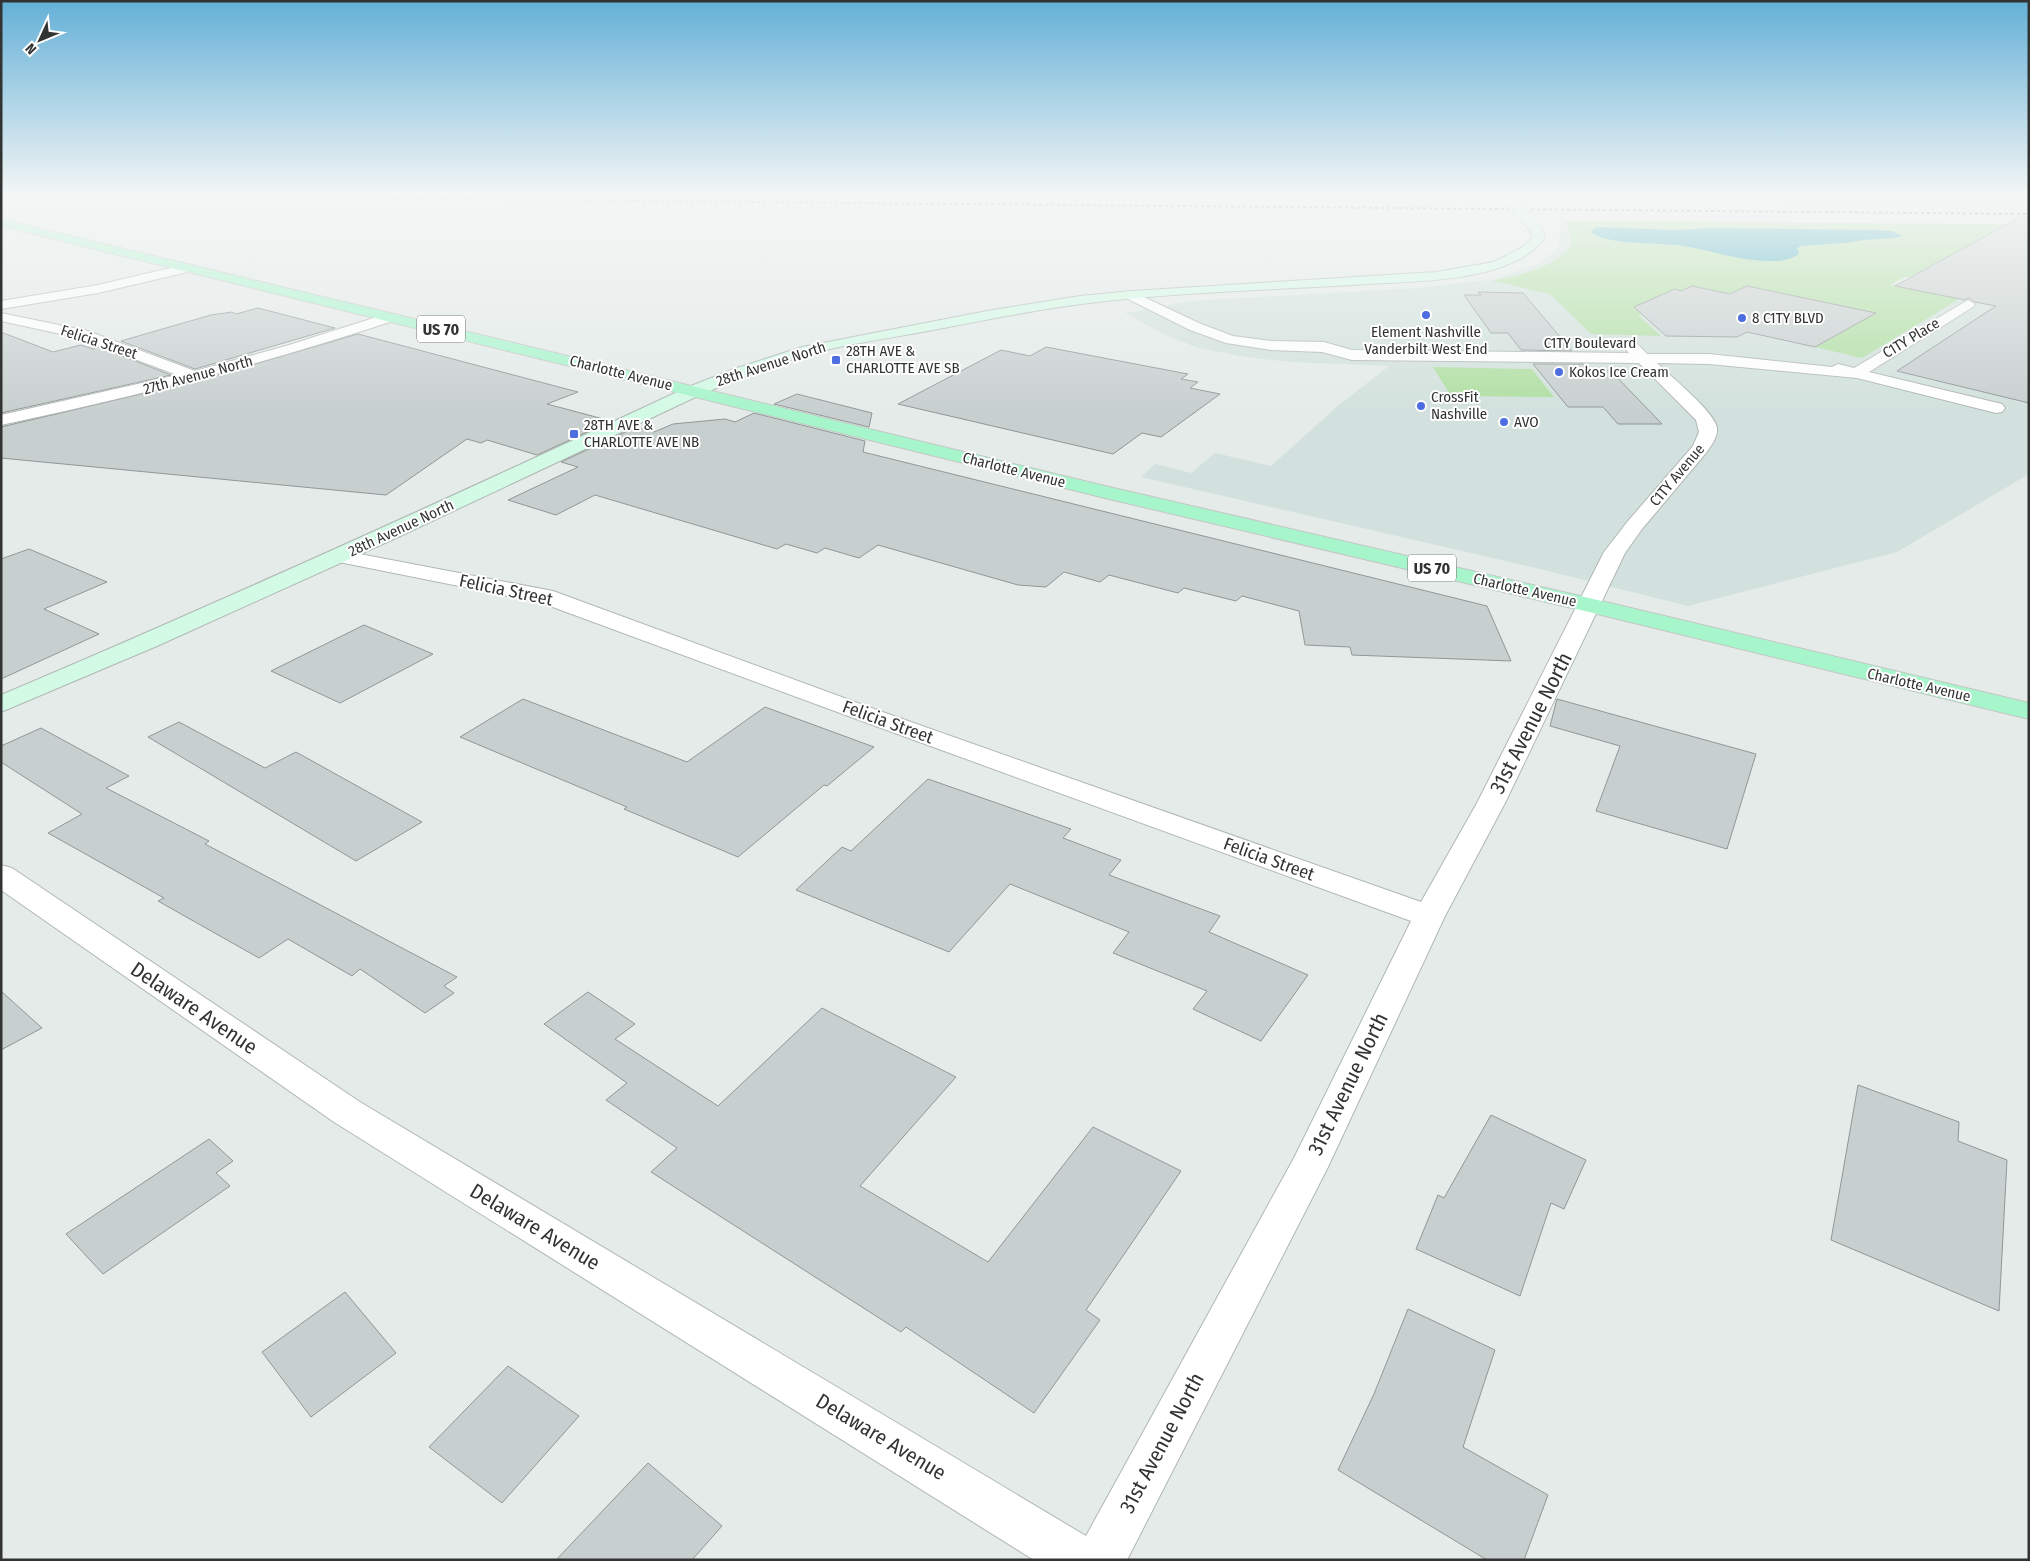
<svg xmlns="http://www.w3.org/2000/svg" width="2030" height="1561" font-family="'Fira Sans Condensed',sans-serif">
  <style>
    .built { fill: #d2e1dd }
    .green { fill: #b0dfa2 }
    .water { fill: #3fa9bd }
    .building { fill: #c8cfcf; stroke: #909797 }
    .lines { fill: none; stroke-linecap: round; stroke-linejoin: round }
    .minor-casing { stroke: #b0b7b5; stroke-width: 2 }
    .secondary-casing { stroke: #b0b7b5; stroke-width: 2 }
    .primary-casing { stroke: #c6c6c6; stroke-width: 2 }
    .minor { fill: #fff; fill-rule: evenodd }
    .secondary { fill: #d3fae5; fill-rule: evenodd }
    .primary { fill: #a7f5cb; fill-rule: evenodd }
    .rail { stroke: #4a4d4c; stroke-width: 2; stroke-dasharray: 3 3; stroke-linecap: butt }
    .secondary-bridge-casing { stroke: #b0b7b5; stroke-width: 14; stroke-linecap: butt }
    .secondary-bridge { stroke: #d3fae5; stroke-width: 12 }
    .poi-dot { fill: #4d6de1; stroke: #fff; stroke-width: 2 }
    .labels { text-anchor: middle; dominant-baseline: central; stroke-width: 4; stroke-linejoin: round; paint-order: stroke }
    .far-poi-label { font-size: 15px; fill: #323433; stroke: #fff; text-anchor: start }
    .far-street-label { font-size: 15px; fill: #323433; stroke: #fff }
    .shield { fill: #fff; stroke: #707170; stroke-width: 1 }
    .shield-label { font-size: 16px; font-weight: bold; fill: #323433 }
    .street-label { font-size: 18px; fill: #323433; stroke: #fff }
    .near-street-label { font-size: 21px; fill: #323433; stroke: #fff }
  </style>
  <rect width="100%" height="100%" fill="#e4ebe8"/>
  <g class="built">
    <polygon points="798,195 2029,195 2029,208"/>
    <polygon points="1561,219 2029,310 2029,474 1897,552 1688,606 1540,569 1141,477 1155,464 1191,473 1215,453 1271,466 1339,405 1389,366 1291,362 1246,357 1198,348 1166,335 1125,313 1191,301 1417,288 1496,279 1539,263 1558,249"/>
  </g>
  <g class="green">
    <path d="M 1563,221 L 2029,224 L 1964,248 L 1910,277 L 1905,277 L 1890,285 L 1961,298 L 1862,358 L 1815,347 L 1860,322 L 1842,306 L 1747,286 L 1730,294 L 1692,286 L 1681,291 L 1675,289 L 1639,311 L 1642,315 L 1638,315 L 1661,336 L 1591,334 L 1550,294 L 1492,281 C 1516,276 1562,266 1572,242 L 1568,226 Z"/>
    <polygon points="1433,367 1532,369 1554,397 1451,396"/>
  </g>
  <path class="water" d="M 1597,227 L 1677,230 L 1711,228 L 1875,230 L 1892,231 L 1902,236 L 1894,238 L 1863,240 L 1846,243 L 1801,246 L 1797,248 L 1799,254 C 1792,259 1783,261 1774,261 C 1743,262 1714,251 1684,246 C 1658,242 1610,246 1590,232 Z"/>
  <g class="building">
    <polygon points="2029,212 2029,403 1897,371 1996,306 1975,302 1969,298 1965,300 1895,286"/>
    <polygon points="1692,286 1730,294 1747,286 1876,313 1815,347 1747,332 1737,337 1666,336 1634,307 1675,289 1681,291"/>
    <polygon points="1478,292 1523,293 1572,351 1521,350 1508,333 1491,333 1464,295 1481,295"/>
    <polygon points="258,308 335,328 195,369 121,341 211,315 232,312 236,314"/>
    <polygon points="1,332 53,352 81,345 93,349 99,347 171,375 1,413"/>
    <polygon points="358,334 578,392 547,404 611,421 537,455 487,440 481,443 467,439 386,495 1,458 1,427 200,380"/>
    <polygon points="1046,347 1188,374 1181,379 1198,382 1190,388 1220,394 1161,437 1142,433 1113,454 898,404 1001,350 1030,356"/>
    <polygon points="1533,364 1584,364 1589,370 1610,370 1662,424 1618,424 1603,407 1568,407"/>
    <polygon points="797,394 872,413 869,427 774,404"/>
    <polygon points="754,413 865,441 863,452 1487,606 1511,661 1352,655 1350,647 1305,645 1299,611 1242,596 1236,601 1184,588 1178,593 1109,575 1100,582 1064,572 1046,587 1018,585 878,545 859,558 825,548 817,553 786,544 777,549 595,495 556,515 508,500 578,467 561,462 636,427 654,432 673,424 725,419 735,422"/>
    <polygon points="29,549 107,582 44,609 99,634 1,679 1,559"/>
    <polygon points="364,625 433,654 340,703 271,671"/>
    <polygon points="523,699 687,762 765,707 874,747 827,786 824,785 738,857 624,809 627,807 460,737"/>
    <polygon points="1557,699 1756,754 1727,849 1596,811 1620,746 1550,726"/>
    <polygon points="179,722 265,768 296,752 422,822 356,861 148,737"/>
    <polygon points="41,728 129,776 106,788 209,841 205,844 457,977 444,986 454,993 425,1013 360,969 352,976 288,939 259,958 158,901 164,898 48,833 82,814 1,762 1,746"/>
    <polygon points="928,779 1071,829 1063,838 1121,860 1109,875 1220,916 1209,932 1308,975 1261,1041 1193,1009 1207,991 1113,953 1129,932 1010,884 949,952 796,890 842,847 851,851"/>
    <polygon points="1,991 42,1028 1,1050"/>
    <polygon points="588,992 635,1024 615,1039 718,1106 822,1008 956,1077 860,1186 988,1262 1093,1127 1181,1171 1086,1310 1100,1320 1034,1413 906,1327 901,1332 651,1172 677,1148 606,1100 627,1083 544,1024"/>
    <polygon points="1858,1085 1959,1122 1958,1141 2007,1160 1999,1311 1831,1240"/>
    <polygon points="1491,1115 1586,1160 1564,1209 1551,1203 1520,1296 1416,1249 1438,1195 1444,1198"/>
    <polygon points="209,1139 233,1161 216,1173 230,1186 103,1274 66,1234"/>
    <polygon points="345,1292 396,1353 311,1417 262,1352"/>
    <polygon points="1408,1309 1495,1350 1463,1447 1548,1495 1524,1560 1487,1560 1338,1470 1374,1394"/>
    <polygon points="508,1366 579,1416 502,1503 429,1447"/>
    <polygon points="648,1463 722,1526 692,1560 556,1560"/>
  </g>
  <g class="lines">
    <defs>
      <g id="minor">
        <polygon points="187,264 192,265 194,268 192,271 98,293 1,309 1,301 98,285"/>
        <path d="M 1131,291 L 1201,324 L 1233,336 L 1271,341 L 1324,342 L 1352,350 L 1629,353 L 1620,344 L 1623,341 C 1634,338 1639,346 1647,354 L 1709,354 L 1832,367 L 1838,364 L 1854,368 L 1968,300 L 1975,304 L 1973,307 L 1869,372 L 2002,404 L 2005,408 L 2002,412 L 1996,413 L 1857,378 L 1709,364 L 1657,363 C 1670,376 1715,412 1717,428 C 1718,437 1711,446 1706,453 L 1642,529 L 1625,553 L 1505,803 L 1445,916 L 1328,1167 L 1127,1560 L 1034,1560 L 334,1122 L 1,890 L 1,865 L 12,868 L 360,1102 L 1086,1536 L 1294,1158 L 1411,921 L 859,720 L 539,602 L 339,562 L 332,560 L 328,556 L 332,552 L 339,550 L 553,591 L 877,710 L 1421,902 L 1477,803 L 1604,552 L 1628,521 L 1693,446 L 1699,432 L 1696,420 L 1639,363 L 1352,360 L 1322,352 L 1271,350 L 1226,343 L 1190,330 L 1126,298 L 1124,295 Z"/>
        <path d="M 1,313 L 88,331 L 195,371 L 289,345 L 386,314 L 396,314 L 398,317 L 396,320 C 266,363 135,397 1,425 L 1,415 L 177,375 L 79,338 L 1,321 Z"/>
      </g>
      <path id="secondary" d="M 1535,222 L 1541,226 L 1545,238 C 1512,282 1420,281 1369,284 C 1273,290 1176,292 1081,304 C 1028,311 975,322 922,332 C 885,339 847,344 810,354 C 773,364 736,380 700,395 L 396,538 L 157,646 L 1,712 L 1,695 C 233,597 460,493 688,387 L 737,368 L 802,347 L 987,311 L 1080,296 L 1131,291 L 1436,272 L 1494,262 L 1523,247 L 1533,237 L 1529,226 Z"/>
      <polygon id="primary" points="1,219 1105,486 1589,598 2029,703 2029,719 1589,612 1105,498 1,226"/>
    </defs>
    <use href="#minor" class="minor-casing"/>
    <use href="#secondary" class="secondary-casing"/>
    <use href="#primary" class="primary-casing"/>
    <use href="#minor" class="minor"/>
    <use href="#secondary" class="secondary"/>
    <use href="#primary" class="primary"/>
    <polyline class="rail" points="1,195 2029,214"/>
    <defs>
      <polyline id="secondary-bridge" points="1504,195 1535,226"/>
    </defs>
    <use href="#secondary-bridge" class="secondary-bridge-casing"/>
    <use href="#secondary-bridge" class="secondary-bridge"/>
  </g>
  <linearGradient id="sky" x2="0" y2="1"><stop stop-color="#64b0d7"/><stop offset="0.47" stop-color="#f3f6f5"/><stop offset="1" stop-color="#f3f6f5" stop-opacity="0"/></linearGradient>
  <rect width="2030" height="414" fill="url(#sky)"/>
  <g class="poi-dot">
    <circle cx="1426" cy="315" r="5"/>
    <circle cx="1742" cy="318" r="5"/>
    <rect x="831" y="355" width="10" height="10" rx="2.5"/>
    <circle cx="1559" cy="372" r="5"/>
    <circle cx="1421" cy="406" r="5"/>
    <circle cx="1504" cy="422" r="5"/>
    <rect x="569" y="429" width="10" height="10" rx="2.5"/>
  </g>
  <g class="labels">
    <g class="far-poi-label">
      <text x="1752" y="318">8 C1TY BLVD</text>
      <text x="1426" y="332" text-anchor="middle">Element Nashville<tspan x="1426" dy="17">Vanderbilt West End</tspan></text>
      <text x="846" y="351">28TH AVE &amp;<tspan x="846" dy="17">CHARLOTTE AVE SB</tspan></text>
      <text x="1569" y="372">Kokos Ice Cream</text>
      <text x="1431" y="397">CrossFit<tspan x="1431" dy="17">Nashville</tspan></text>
      <text x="1514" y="422">AVO</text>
      <text x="584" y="425">28TH AVE &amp;<tspan x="584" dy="17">CHARLOTTE AVE NB</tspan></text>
    </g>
    <g class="far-street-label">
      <text transform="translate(1911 338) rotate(-31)">C1TY Place</text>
      <text transform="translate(99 342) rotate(18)">Felicia Street</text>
      <text x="1590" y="343">C1TY Boulevard</text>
      <text transform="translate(771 364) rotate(-18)">28th Avenue North</text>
      <text transform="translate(621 373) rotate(14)">Charlotte Avenue</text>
      <text transform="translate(198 375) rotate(-15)">27th Avenue North</text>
      <text transform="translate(1014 470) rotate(14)">Charlotte Avenue</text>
      <text transform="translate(1677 475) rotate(-50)">C1TY Avenue</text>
      <text transform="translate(401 528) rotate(-25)">28th Avenue North</text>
      <text transform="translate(1525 590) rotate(13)">Charlotte Avenue</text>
      <text transform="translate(1919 685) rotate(13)">Charlotte Avenue</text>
    </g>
    <g class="shield">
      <rect x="417" y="315.5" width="48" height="27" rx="4"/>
      <rect x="1408" y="554.5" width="48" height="27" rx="4"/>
    </g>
    <g class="shield-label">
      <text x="441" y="329">US 70</text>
      <text x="1432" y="568">US 70</text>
    </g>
    <g class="street-label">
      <text transform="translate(506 590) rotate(12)">Felicia Street</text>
      <text transform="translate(888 722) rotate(20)">Felicia Street</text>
      <text transform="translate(1269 859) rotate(20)">Felicia Street</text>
    </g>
    <g class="near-street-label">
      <text transform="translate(1531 723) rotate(-63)">31st Avenue North</text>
      <text transform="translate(194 1008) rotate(34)">Delaware Avenue</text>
      <text transform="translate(1348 1084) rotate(-64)">31st Avenue North</text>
      <text transform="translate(535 1227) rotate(31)">Delaware Avenue</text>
      <text transform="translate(881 1437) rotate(31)">Delaware Avenue</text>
      <text transform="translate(1162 1443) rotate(-62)">31st Avenue North</text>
    </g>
  </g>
  <rect width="2030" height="1561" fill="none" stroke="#323433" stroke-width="5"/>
  <g transform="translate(40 40) rotate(226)" stroke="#ffffff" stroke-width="4" paint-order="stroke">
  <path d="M0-4L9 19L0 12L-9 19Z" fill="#323433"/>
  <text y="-8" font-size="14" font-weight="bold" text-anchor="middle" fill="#323433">N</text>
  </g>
</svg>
